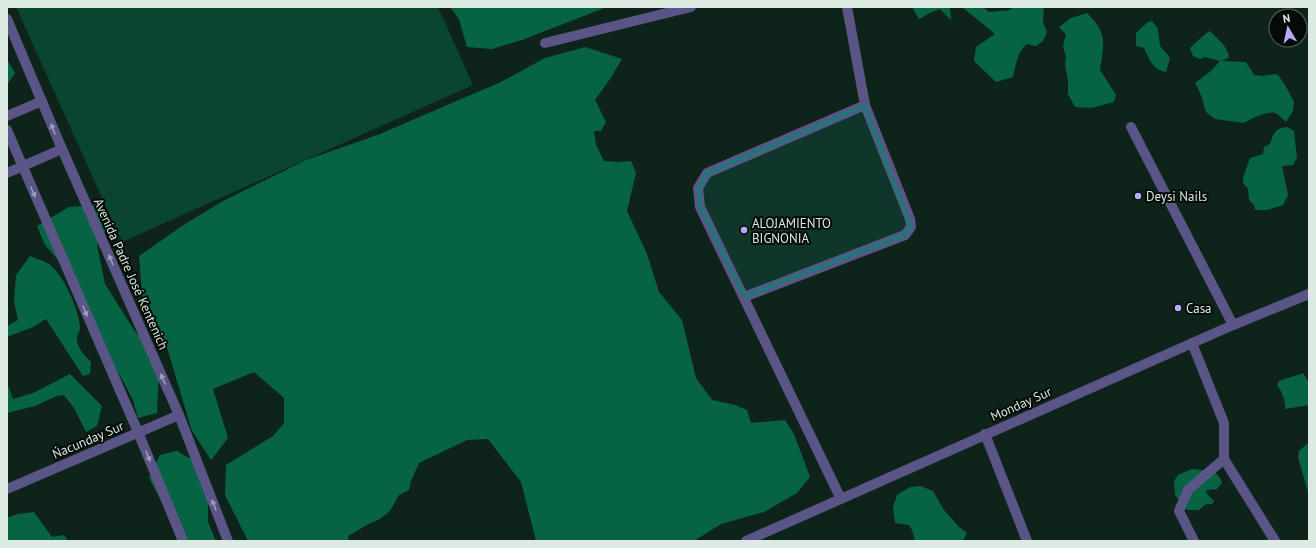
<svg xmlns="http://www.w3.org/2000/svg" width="1316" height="548" font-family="'PT Sans',sans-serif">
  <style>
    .green { fill: #0a452f }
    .forest { fill: #066444 }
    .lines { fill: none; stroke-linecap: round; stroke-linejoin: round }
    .minor { stroke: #5b5587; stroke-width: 10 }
    .oneway { fill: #9ca0b4 }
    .marked { fill: #197c74; fill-opacity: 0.2; stroke: #197c74; stroke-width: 3; stroke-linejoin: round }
    .poi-dot { fill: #b5acf9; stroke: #040b07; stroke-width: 1.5 }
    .labels { text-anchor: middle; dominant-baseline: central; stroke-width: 4; stroke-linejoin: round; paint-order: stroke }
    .poi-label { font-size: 13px; fill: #dceae2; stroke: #040b07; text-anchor: start }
    .street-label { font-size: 13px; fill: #dceae2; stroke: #040b07 }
  </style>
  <rect width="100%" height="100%" fill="#0e241a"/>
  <polygon class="green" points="16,7 438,7 473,85 122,242"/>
  <g class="forest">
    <polygon points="450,7 607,7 522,40 492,49 467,47 459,19"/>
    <polygon points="912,7 950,7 951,20 940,9 930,13 919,19"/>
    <path d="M 962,7 L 983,7 L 989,12 L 1010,10 L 1012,7 L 1038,8 L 1044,7 L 1043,22 L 1047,32 L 1043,41 L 1036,46 L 1027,44 C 1017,52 1016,65 1013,77 L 996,82 L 974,61 L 976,47 L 995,34 Z"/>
    <path d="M 1087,13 C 1108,33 1104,44 1100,70 L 1116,95 L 1114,102 L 1091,108 L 1075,107 L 1068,94 L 1068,80 L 1065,65 L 1066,57 L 1063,46 L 1066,35 L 1059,27 L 1071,18 Z"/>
    <path d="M 1152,21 L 1158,29 L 1160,46 L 1170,58 L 1166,72 C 1153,70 1149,59 1144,48 L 1136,46 L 1136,33 L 1148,22 Z"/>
    <path d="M 1210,31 L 1224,45 L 1229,55 L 1228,58 L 1221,61 L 1246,62 L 1254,75 L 1263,76 L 1276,74 L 1279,76 L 1285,85 L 1294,102 L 1293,111 L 1286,122 C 1283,120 1279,115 1276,113 C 1269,110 1250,119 1244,123 L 1215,119 L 1206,112 L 1201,95 L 1195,83 L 1211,71 L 1220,61 L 1205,57 L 1200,59 L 1193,56 L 1190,48 L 1205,34 Z"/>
    <polygon points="585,47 622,59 610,79 595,100 606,122 601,131 594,131 596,145 604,161 618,162 631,161 636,173 627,211 647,254 659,292 682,320 696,378 712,400 735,405 747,410 751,423 785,420 794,434 810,477 797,493 764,512 721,524 694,541 536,541 521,482 488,439 467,440 419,463 411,481 409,490 399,495 390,511 380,519 367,525 348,536 349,541 248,541 225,495 226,465 273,436 284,423 284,398 254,372 213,389 228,438 211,460 192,431 166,344 142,295 139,256 182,226 223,201 306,160 380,134 447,105 501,82 545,58"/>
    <polygon points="7,59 15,73 7,85"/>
    <path d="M 1287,127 L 1294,131 L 1297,159 L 1296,159 L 1293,165 L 1282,166 L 1288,195 L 1283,205 L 1267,210 L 1255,210 L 1254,205 L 1249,200 L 1248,189 L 1243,183 L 1243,178 L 1250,158 L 1263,154 L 1264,147 L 1270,144 C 1274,133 1274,129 1287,127 Z"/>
    <polygon points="98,205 108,226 97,245 105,284 134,330 149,348 159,369 157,413 138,418 133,400 122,379 97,339 60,262 45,245 37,226 69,207"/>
    <path d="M 30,256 C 36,259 42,260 47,263 C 63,272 79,310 80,327 C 80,331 78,333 77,336 C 76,347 84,355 91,362 L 90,374 L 83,376 L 46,319 L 33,327 L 7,337 L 7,326 L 18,320 L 14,301 L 16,275 Z"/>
    <path d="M 1303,373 L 1309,383 L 1309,405 L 1285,409 C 1286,401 1282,392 1277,385 L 1279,381 Z"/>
    <polygon points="70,374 102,406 97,426 86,432 74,408 64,395 57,396 35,406 7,413 7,383 13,399 33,393"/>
    <polygon points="1307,444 1309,444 1309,496 1298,457 1299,451"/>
    <polygon points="177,451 187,457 201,462 208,479 208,522 216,541 183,541 149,478 160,455"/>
    <polygon points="1192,469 1214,471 1220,478 1222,483 1217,489 1207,490 1206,493 1214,501 1212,504 1206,504 1199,510 1187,510 1175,495 1174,481 1178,475"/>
    <polygon points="920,486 933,491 944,510 959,527 967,533 963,541 915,541 912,530 909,525 895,523 893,507 897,495 910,487"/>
    <polygon points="34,512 52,537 64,535 68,541 7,541 7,518 18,514"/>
  </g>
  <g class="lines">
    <g class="minor">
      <polyline points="7,19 62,149 179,415 228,541"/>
      <polyline points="545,43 691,7"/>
      <polyline points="7,116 42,101"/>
      <polyline points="1131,127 1233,325"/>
      <polyline points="7,130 138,432 183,541"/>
      <polyline points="7,173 62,149"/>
      <polyline points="744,297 905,235 911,227 910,219 865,105 847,7"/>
      <polyline points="1192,343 1224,423 1224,459 1275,541"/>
      <polyline points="985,434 1027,541"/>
      <polyline points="7,489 179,415"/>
      <polyline points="841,499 700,207 698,188 707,173 865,105"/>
      <polyline points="746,541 1233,325 1309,294"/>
      <polyline points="1194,541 1179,511 1188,490 1224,459"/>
    </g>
  </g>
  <defs><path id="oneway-solid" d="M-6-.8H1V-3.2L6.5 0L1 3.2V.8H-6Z"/></defs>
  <g class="oneway">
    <use href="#oneway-solid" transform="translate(53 129) rotate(-112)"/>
    <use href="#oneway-solid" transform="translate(33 192) rotate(66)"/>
    <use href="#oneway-solid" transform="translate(111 260) rotate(-114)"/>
    <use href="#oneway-solid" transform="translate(85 311) rotate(67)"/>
    <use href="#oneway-solid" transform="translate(163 379) rotate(-114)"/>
    <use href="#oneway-solid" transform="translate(148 456) rotate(68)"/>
    <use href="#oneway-solid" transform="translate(214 505) rotate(-111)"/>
  </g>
  <path class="marked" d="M 865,105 L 911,227 L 905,235 L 744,297 L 700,207 L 698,188 L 707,173 Z"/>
  <g class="poi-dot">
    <circle cx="1138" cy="196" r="4"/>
    <circle cx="744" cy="230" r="4"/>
    <circle cx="1178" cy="308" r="4"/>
  </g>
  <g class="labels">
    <g class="poi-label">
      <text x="1146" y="196">Deysi Nails</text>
      <text x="752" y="223">ALOJAMIENTO<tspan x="752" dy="15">BIGNONIA</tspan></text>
      <text x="1186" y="308">Casa</text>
    </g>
    <g class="street-label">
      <text transform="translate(131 274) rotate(66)">Avenida Padre José Kentenich</text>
      <text transform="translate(1021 404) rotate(-24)">Monday Sur</text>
      <text transform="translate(88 440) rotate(-23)">Ńacunday Sur</text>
    </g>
  </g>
  <rect width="1316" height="548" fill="none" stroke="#dceae2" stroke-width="16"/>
  <g transform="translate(1288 28) rotate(351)"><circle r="19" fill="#040b07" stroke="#5a645f"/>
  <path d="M0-3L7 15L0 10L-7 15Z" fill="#b5acf9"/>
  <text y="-6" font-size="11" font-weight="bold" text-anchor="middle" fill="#dceae2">N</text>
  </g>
</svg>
